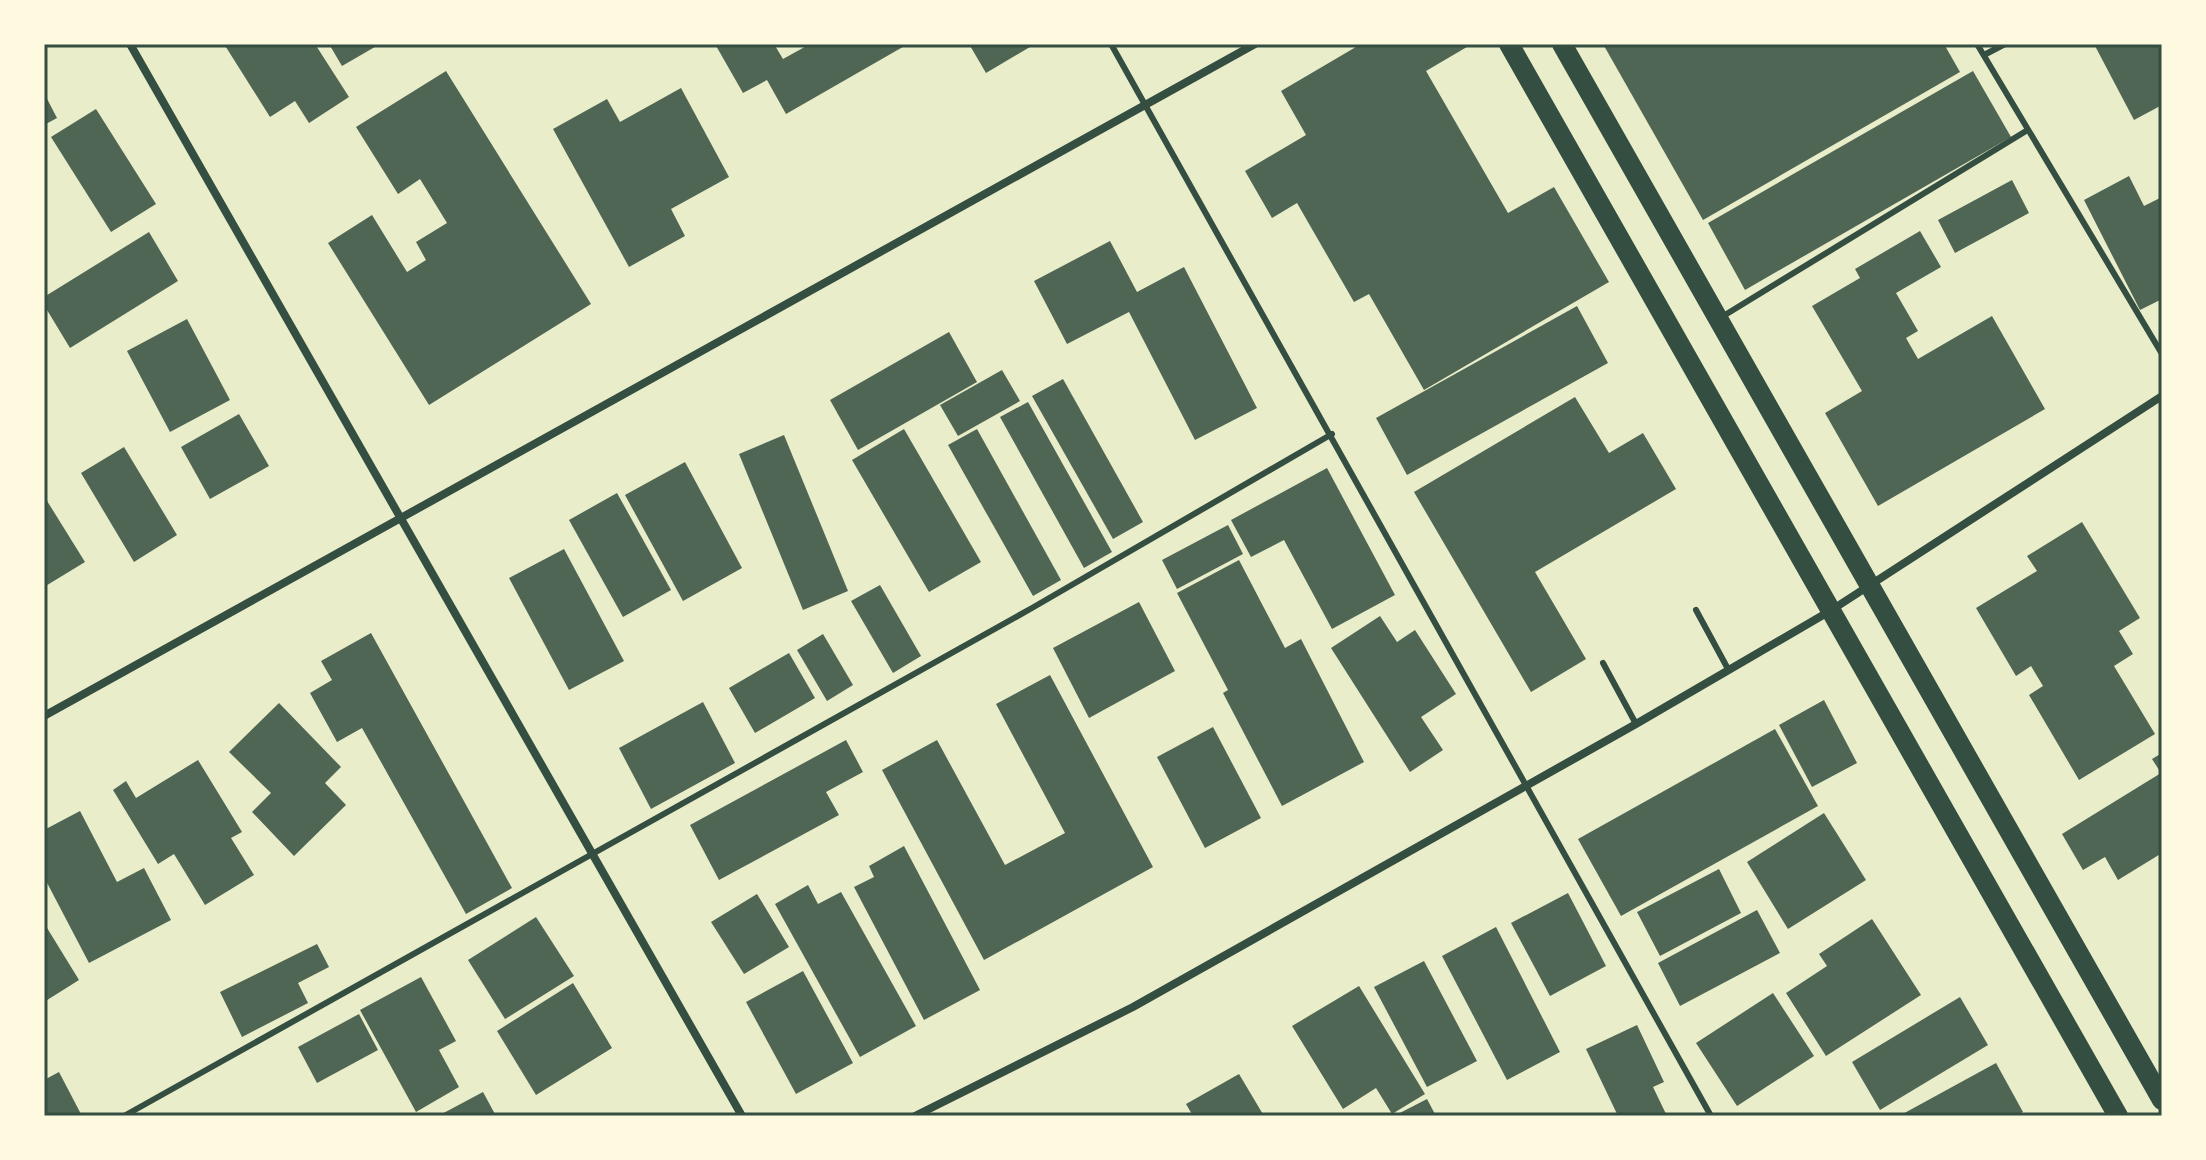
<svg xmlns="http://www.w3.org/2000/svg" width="2206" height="1160" font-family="'Nunito Sans',sans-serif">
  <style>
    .building { fill: #4f6655 }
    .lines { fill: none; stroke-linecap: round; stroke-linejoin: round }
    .service { stroke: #344e41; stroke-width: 6 }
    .minor { stroke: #344e41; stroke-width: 8 }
    .primary { stroke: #344e41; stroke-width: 20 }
    .neatline { fill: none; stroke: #344e41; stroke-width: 3 }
  </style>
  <rect width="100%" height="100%" fill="#e9edc9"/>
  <g class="building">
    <polygon points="224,44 315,44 349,97 309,123 295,101 270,117"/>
    <polygon points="329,44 380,44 342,66"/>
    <polygon points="715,44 774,44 783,59 810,44 908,44 786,114 767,80 743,93"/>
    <polygon points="969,44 1035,44 986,73"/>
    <polygon points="1361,44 1472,44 1426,71 1508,213 1554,187 1609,282 1424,390 1369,294 1354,302 1297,203 1272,218 1245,171 1306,135 1281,91"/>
    <polygon points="1603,44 1944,44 1960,72 1703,220"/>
    <polygon points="2094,44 2157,44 2162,54 2162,105 2134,120"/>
    <polygon points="446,71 591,304 429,405 328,243 372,215 407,272 426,260 416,242 447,223 420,179 398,194 356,127"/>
    <polygon points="1973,71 2011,137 1745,290 1708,223"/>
    <polygon points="681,88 729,177 671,209 685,236 629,267 553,129 607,99 620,122"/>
    <polygon points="44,93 57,118 44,125"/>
    <polygon points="96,109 156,204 111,232 51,137"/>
    <polygon points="2129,176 2144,206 2160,198 2162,201 2162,299 2140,310 2084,200"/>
    <polygon points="2012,180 2029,213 1955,253 1938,220"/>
    <polygon points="1920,231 1941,267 1896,293 1918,331 1906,338 1918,359 1992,316 2045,409 1878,506 1825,413 1862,391 1812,306 1860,278 1855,269"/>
    <polygon points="149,232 178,281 70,348 44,305 44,297"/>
    <polygon points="1110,241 1137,292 1184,267 1257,408 1195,440 1129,312 1067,344 1034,281"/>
    <polygon points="1577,306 1608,363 1407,475 1376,418"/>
    <polygon points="187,319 230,400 170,432 127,351"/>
    <polygon points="949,332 977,382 858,450 830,400"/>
    <polygon points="1002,370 1020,401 958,436 940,405"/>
    <polygon points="1063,379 1143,522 1113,539 1032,396"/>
    <polygon points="1575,397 1609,453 1643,433 1676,489 1535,572 1586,659 1531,692 1414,492"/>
    <polygon points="1028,402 1112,552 1084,568 1000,417"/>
    <polygon points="239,414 269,466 210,499 181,447"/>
    <polygon points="904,429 981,562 929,592 852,460"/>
    <polygon points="977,429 1061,580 1033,596 948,445"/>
    <polygon points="784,435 848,591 803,610 739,454"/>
    <polygon points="124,447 177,535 134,562 81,473"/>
    <polygon points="685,462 742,568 683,601 625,495"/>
    <polygon points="1327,468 1395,595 1332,629 1284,540 1251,557 1231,520"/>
    <polygon points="617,493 671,590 623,617 569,520"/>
    <polygon points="44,496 85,562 44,587"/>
    <polygon points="2082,522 2140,618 2119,631 2133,654 2114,666 2155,734 2079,780 2029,695 2043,686 2031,666 2016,676 1976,608 2037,571 2027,556"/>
    <polygon points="1228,525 1243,554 1177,589 1162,560"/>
    <polygon points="564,549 624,661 569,690 509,578"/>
    <polygon points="1239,560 1285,648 1301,639 1364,762 1282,806 1223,693 1228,690 1177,593"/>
    <polygon points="880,585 921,656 893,673 851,601"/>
    <polygon points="1139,602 1175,671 1089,718 1053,648"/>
    <polygon points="1380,616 1397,642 1415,630 1456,694 1421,717 1443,750 1410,772 1331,648"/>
    <polygon points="371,633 512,888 466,914 362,728 337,742 310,693 332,680 321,661"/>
    <polygon points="823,634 853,685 827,701 797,650"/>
    <polygon points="789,653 815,698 755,733 729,688"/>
    <polygon points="1050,675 1153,867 984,960 882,770 937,740 1005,865 1065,833 996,704"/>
    <polygon points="1824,700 1857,763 1812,787 1779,725"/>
    <polygon points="703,702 735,763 651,809 619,748"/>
    <polygon points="279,703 341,767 325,783 346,805 294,856 252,812 271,793 229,752"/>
    <polygon points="1213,727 1261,818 1205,848 1157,757"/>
    <polygon points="1775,729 1818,806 1621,916 1578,839"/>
    <polygon points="846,740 863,772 826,792 839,815 719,880 690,825"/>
    <polygon points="2162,753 2162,853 2118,880 2105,857 2083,870 2062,834 2161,773 2152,759"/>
    <polygon points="198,760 242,832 231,838 254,875 205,905 174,854 158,864 113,790 126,781 136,798"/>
    <polygon points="80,811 117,882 144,868 171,920 89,963 44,877 44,830"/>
    <polygon points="1824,813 1866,880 1788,929 1747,862"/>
    <polygon points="904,846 980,990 924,1020 854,887 874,877 869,866"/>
    <polygon points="1719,869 1741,913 1660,956 1637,912"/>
    <polygon points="808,885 818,904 841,892 916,1026 860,1057 775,904"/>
    <polygon points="1568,893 1606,966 1550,996 1511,923"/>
    <polygon points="757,894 789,947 744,974 711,922"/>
    <polygon points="1757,910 1780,953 1680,1006 1658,963"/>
    <polygon points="536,917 574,976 505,1019 468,960"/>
    <polygon points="1872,919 1921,995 1826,1056 1786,993 1827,966 1819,954"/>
    <polygon points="44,923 79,980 44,1002"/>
    <polygon points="1496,927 1560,1052 1507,1080 1442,956"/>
    <polygon points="317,944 329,967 298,983 308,1003 242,1037 220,992"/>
    <polygon points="1424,961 1477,1061 1427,1087 1374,987"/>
    <polygon points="803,971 853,1063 796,1094 746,1002"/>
    <polygon points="421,977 456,1041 439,1050 459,1087 416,1112 360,1010"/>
    <polygon points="573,983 612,1048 536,1095 497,1031"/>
    <polygon points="1359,986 1425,1094 1392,1114 1376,1088 1343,1109 1292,1026"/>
    <polygon points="1773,993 1814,1056 1737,1106 1696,1043"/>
    <polygon points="1960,997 1988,1045 1880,1110 1852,1062"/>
    <polygon points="359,1014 378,1050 317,1083 298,1047"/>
    <polygon points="1637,1025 1664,1082 1653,1087 1667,1116 1618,1116 1586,1049"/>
    <polygon points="1996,1063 2023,1112 2015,1116 1899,1116"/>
    <polygon points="59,1072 82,1116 44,1116 44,1080"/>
    <polygon points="1239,1074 1264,1116 1193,1116 1186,1104"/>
    <polygon points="483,1092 496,1116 438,1116"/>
    <polygon points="1427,1099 1436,1116 1394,1116"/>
  </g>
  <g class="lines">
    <g class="service">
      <polyline points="1111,44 1711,1116"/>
      <polyline points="1977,44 2162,354"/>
      <polyline points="1984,55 2005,44"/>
      <polyline points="1720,318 2026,131"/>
      <polyline points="1696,610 1728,669"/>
      <polyline points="1603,663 1636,724"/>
      <polyline points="124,1116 1032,608 1332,434"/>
    </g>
    <g class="minor">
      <polyline points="130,44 742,1116"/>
      <polyline points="44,716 1255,44"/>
      <polyline points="915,1116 1133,1007 1636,724 1830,611 2162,396"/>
    </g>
    <g class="primary">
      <polyline points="1509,44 2118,1116"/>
      <polyline points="1562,44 2162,1100"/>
    </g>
  </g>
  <rect width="2206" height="1160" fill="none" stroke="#fefae0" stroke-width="92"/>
  <rect x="46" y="46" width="2114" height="1068" class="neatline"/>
</svg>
